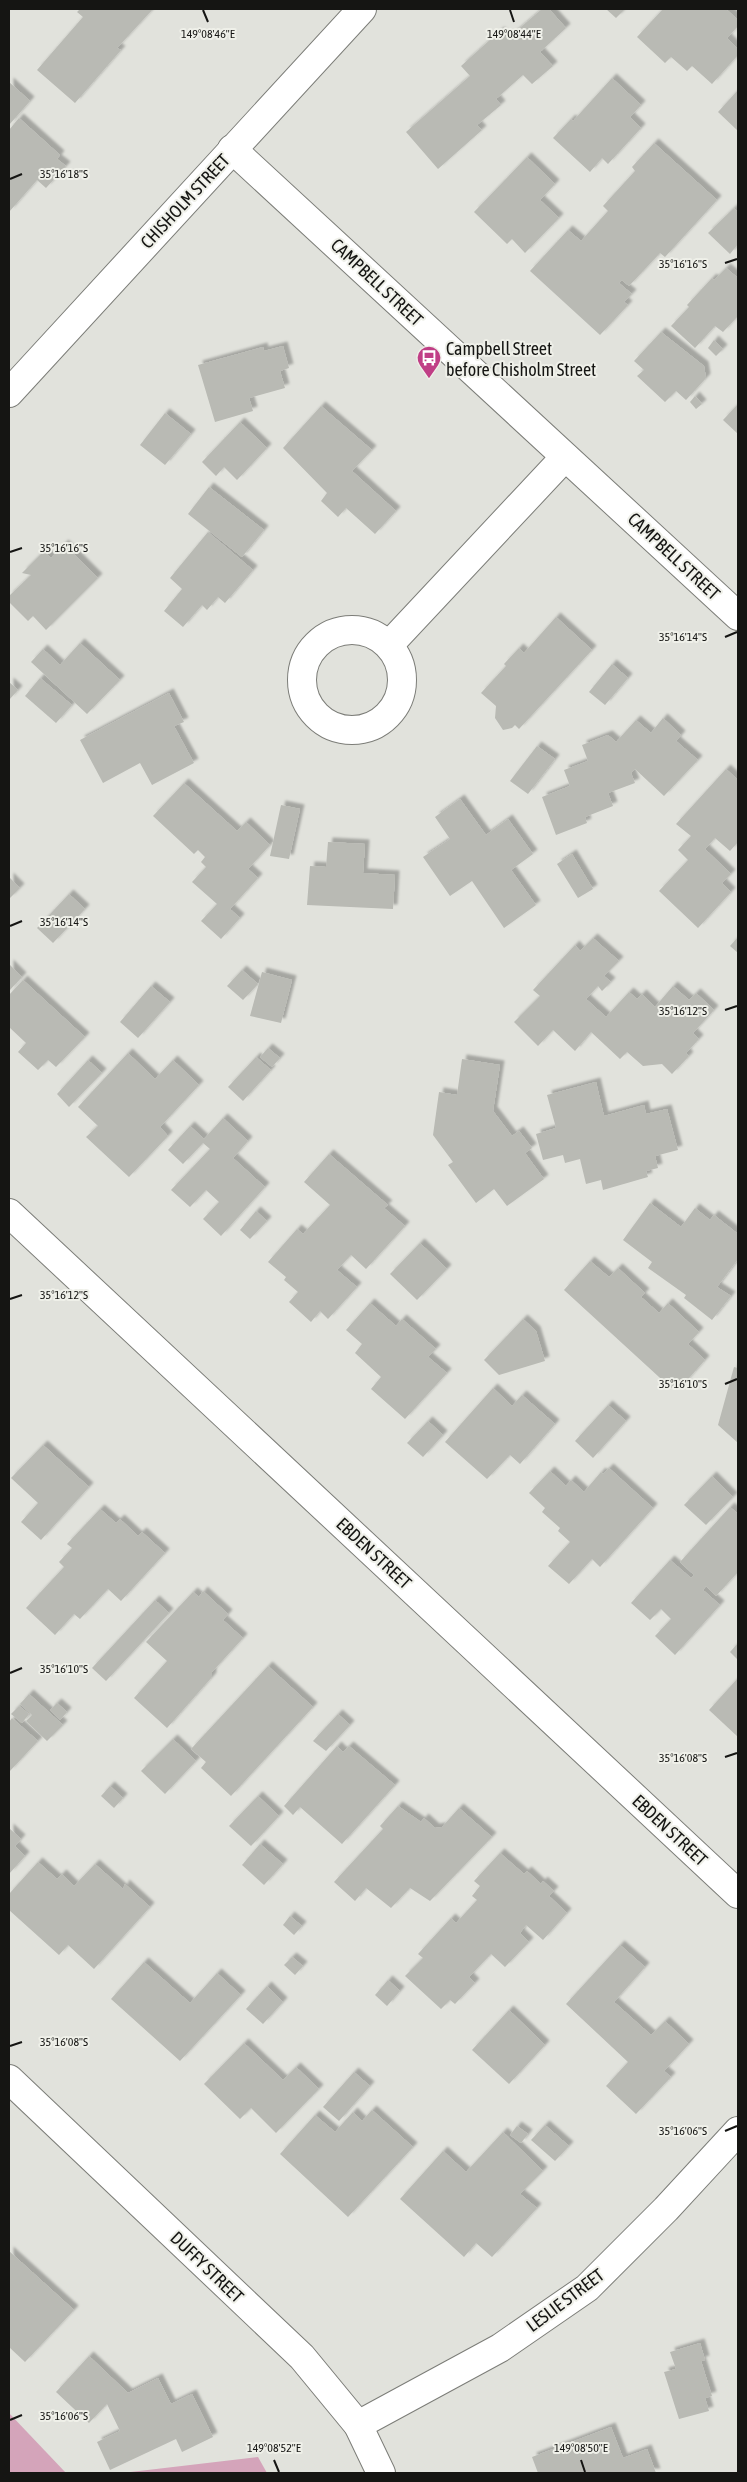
<svg xmlns="http://www.w3.org/2000/svg" width="747" height="2482" font-family="'Asap Condensed',sans-serif">
  <style>
    .green { fill: #d4a4ba }
    .building { fill: #b9bab4; filter: url(#shadow) }
    .lines { fill: none; stroke-linecap: round; stroke-linejoin: round }
    .minor-casing { stroke: #7c7d78; stroke-width: 30 }
    .minor { stroke: #fff; stroke-width: 28 }
    .ticks { fill: none; stroke: #151513; stroke-width: 2 }
    .labels { text-anchor: middle; dominant-baseline: central; stroke-width: 4; stroke-linejoin: round; paint-order: stroke }
    .street-label { font-size: 18px; fill: #151513; stroke: #eff0e9 }
    .poi-label { font-size: 18px; fill: #151513; stroke: #eff0e9; text-anchor: start }
    .ticks-label { font-size: 12px; text-anchor: middle; fill: #151513; stroke: #eff0e9; stroke-width: 4; stroke-linejoin: round; paint-order: stroke }
  </style>
  <defs>
    <filter id="shadow"><feDropShadow dx="4.5" dy="-4.5" stdDeviation="1" flood-color="#0004"/></filter>
  </defs>
  <rect width="100%" height="100%" fill="#e1e2dc"/>
  <g class="green">
    <polygon points="9,2413 66,2473 9,2473"/>
    <polygon points="258,2457 267,2473 122,2473"/>
  </g>
  <g class="building">
    <polygon points="80,9 153,9 117,48 121,50 75,103 37,70 83,17 77,12"/>
    <polygon points="542,9 549,9 566,28 540,52 553,66 532,84 523,75 496,99 501,105 477,125 482,130 438,169 406,132 470,76 461,66 500,31 507,39"/>
    <polygon points="606,9 625,9 616,18"/>
    <polygon points="663,9 726,9 738,20 738,26 727,38 738,49 738,55 712,84 692,66 687,71 671,57 665,63 637,37"/>
    <polygon points="612,78 641,105 630,117 641,128 608,164 602,158 590,172 553,138 571,119 573,121"/>
    <polygon points="9,82 30,101 9,125"/>
    <polygon points="738,90 738,131 718,112"/>
    <polygon points="19,118 60,155 57,159 66,166 46,188 37,180 9,212 9,130"/>
    <polygon points="654,143 717,200 665,257 660,253 629,286 622,280 619,283 632,294 624,302 628,305 600,335 530,271 568,230 581,241 608,211 603,206 635,171 632,167"/>
    <polygon points="527,157 555,184 540,200 559,218 525,253 512,239 507,244 474,212"/>
    <polygon points="734,208 738,212 738,244 730,254 708,233"/>
    <polygon points="726,268 738,278 738,316 723,332 715,326 695,348 671,326 689,307 687,305 712,278 714,280"/>
    <polygon points="661,332 704,366 706,378 686,400 676,391 665,402 637,376 644,370 634,361"/>
    <polygon points="714,340 723,349 716,356 708,348"/>
    <polygon points="283,346 289,368 280,371 285,388 249,398 253,411 215,422 198,365 263,347 264,351"/>
    <polygon points="695,396 702,404 696,409 690,402"/>
    <polygon points="738,404 738,434 723,420"/>
    <polygon points="321,406 372,450 352,471 396,511 375,534 346,508 338,517 321,501 327,493 283,448"/>
    <polygon points="165,413 191,434 165,465 140,445"/>
    <polygon points="240,422 267,448 237,480 224,467 216,476 202,462"/>
    <polygon points="209,487 264,530 242,557 188,514"/>
    <polygon points="208,532 253,570 225,603 218,597 207,610 202,605 183,627 164,611 182,589 170,578"/>
    <polygon points="64,544 98,578 46,630 33,616 28,621 9,602 9,596 31,575 22,573 44,551 51,558"/>
    <polygon points="556,617 592,650 519,729 515,725 512,728 503,730 495,718 496,706 481,693 506,666 504,664 519,648 524,653"/>
    <polygon points="80,643 120,680 87,714 31,662 43,649 60,665"/>
    <polygon points="612,664 628,678 605,705 589,692"/>
    <polygon points="40,678 72,705 56,723 25,696"/>
    <polygon points="9,682 18,690 9,700"/>
    <polygon points="169,693 184,722 174,726 194,763 152,785 140,763 103,783 80,740"/>
    <polygon points="663,718 681,735 676,741 698,760 664,796 635,769 631,773 635,783 608,793 613,806 585,817 587,823 556,835 542,797 570,786 564,770 588,761 582,745 608,735 616,742 636,720 651,733"/>
    <polygon points="537,746 555,759 528,794 510,781"/>
    <polygon points="726,769 738,780 738,842 730,851 715,838 705,849 731,874 722,883 731,892 698,928 659,891 688,860 678,850 691,836 676,824"/>
    <polygon points="184,783 237,831 246,822 270,845 248,869 258,878 230,909 240,918 221,939 201,921 217,904 192,882 206,867 201,862 205,857 198,850 194,854 153,816"/>
    <polygon points="460,799 486,835 508,819 533,854 511,870 536,905 504,928 472,881 450,896 423,857 450,839 435,817"/>
    <polygon points="281,805 300,809 289,859 270,856"/>
    <polygon points="328,842 365,844 363,873 395,875 393,909 307,905 310,866 326,867"/>
    <polygon points="572,854 593,889 578,898 557,864"/>
    <polygon points="9,877 20,888 9,899"/>
    <polygon points="69,894 85,909 53,943 37,928"/>
    <polygon points="738,937 738,953 730,946"/>
    <polygon points="593,938 619,961 604,976 611,982 602,991 598,986 586,999 606,1017 629,992 637,999 642,994 655,1007 673,986 689,1000 696,993 714,1010 693,1033 699,1039 686,1053 689,1056 672,1074 662,1064 643,1066 627,1052 620,1059 591,1032 575,1051 553,1030 538,1046 514,1022 540,996 533,990 575,945 580,951"/>
    <polygon points="9,964 22,977 9,991"/>
    <polygon points="242,970 258,984 243,1000 227,986"/>
    <polygon points="262,972 292,980 281,1023 250,1016"/>
    <polygon points="23,980 85,1037 56,1067 48,1060 38,1070 18,1052 26,1043 9,1027 9,995"/>
    <polygon points="151,986 170,1002 138,1038 120,1022"/>
    <polygon points="268,1048 280,1058 272,1067 260,1057"/>
    <polygon points="128,1053 155,1079 173,1060 199,1085 160,1127 168,1136 129,1177 86,1137 98,1126 78,1107"/>
    <polygon points="256,1057 271,1070 243,1101 228,1087"/>
    <polygon points="462,1059 500,1065 493,1111 512,1136 519,1131 532,1148 525,1153 544,1179 507,1206 494,1189 476,1203 448,1165 453,1162 433,1135 439,1092 457,1095"/>
    <polygon points="88,1060 102,1073 69,1107 57,1094"/>
    <polygon points="596,1082 604,1116 644,1105 646,1114 667,1109 678,1150 655,1156 658,1168 646,1171 648,1177 603,1190 601,1180 586,1184 580,1159 565,1163 563,1155 543,1160 536,1134 556,1128 547,1095"/>
    <polygon points="223,1118 248,1141 233,1158 265,1187 221,1236 203,1219 219,1202 206,1190 190,1207 171,1190 210,1149 203,1143 183,1164 168,1150 190,1126 204,1139"/>
    <polygon points="329,1154 388,1205 384,1208 405,1226 366,1269 351,1255 337,1270 357,1287 328,1319 320,1311 311,1322 289,1302 298,1292 284,1280 286,1277 268,1262 297,1229 303,1234 330,1205 304,1182"/>
    <polygon points="650,1203 681,1227 695,1208 710,1220 714,1215 738,1234 738,1259 717,1287 731,1296 712,1320 684,1298 686,1295 648,1268 652,1262 623,1240"/>
    <polygon points="256,1211 267,1221 250,1239 240,1230"/>
    <polygon points="420,1243 447,1269 417,1300 390,1274"/>
    <polygon points="590,1261 609,1277 618,1268 645,1293 641,1297 659,1313 668,1303 699,1332 688,1344 705,1360 681,1387 676,1383 671,1388 564,1290"/>
    <polygon points="370,1303 396,1326 402,1319 436,1349 428,1357 447,1373 405,1419 371,1389 381,1377 355,1353 362,1344 346,1330"/>
    <polygon points="523,1319 536,1331 545,1361 499,1375 484,1360"/>
    <polygon points="734,1367 738,1368 738,1443 718,1425"/>
    <polygon points="493,1388 512,1406 522,1395 555,1424 520,1464 510,1455 487,1479 445,1442"/>
    <polygon points="608,1405 626,1421 593,1458 575,1441"/>
    <polygon points="428,1421 443,1435 423,1457 407,1443"/>
    <polygon points="43,1445 89,1487 41,1540 21,1522 38,1503 11,1478"/>
    <polygon points="609,1468 653,1508 600,1567 592,1559 569,1584 548,1566 570,1542 558,1531 560,1528 542,1512 545,1508 529,1493 550,1471 566,1486 571,1480 584,1492 601,1472 603,1474"/>
    <polygon points="712,1476 733,1497 706,1525 684,1505"/>
    <polygon points="730,1507 738,1514 738,1572 716,1596 706,1586 703,1590 720,1605 675,1655 655,1636 671,1619 661,1609 650,1620 631,1603 670,1560 691,1578 694,1575 680,1562"/>
    <polygon points="100,1509 116,1523 120,1519 138,1536 142,1532 165,1553 121,1601 108,1589 80,1619 74,1614 55,1635 26,1608 64,1567 59,1562 72,1548 67,1544"/>
    <polygon points="203,1591 228,1614 223,1620 243,1638 212,1672 212,1677 167,1728 134,1698 167,1661 146,1642 193,1592 199,1597"/>
    <polygon points="155,1600 169,1613 106,1681 92,1668"/>
    <polygon points="738,1643 738,1660 730,1652"/>
    <polygon points="268,1666 313,1707 231,1796 201,1768 206,1762 191,1749"/>
    <polygon points="738,1678 738,1737 709,1710"/>
    <polygon points="29,1694 63,1725 47,1741 26,1721 32,1715 20,1704"/>
    <polygon points="57,1703 67,1712 60,1720 50,1710"/>
    <polygon points="19,1706 29,1714 22,1723 11,1714"/>
    <polygon points="338,1714 350,1725 326,1751 313,1741"/>
    <polygon points="12,1718 38,1741 9,1772 9,1722"/>
    <polygon points="173,1739 196,1761 165,1794 141,1771"/>
    <polygon points="337,1746 343,1752 349,1746 395,1785 342,1844 300,1807 293,1815 284,1806"/>
    <polygon points="110,1786 123,1798 114,1808 101,1796"/>
    <polygon points="258,1796 279,1816 251,1846 229,1826"/>
    <polygon points="398,1806 421,1822 424,1818 435,1828 442,1827 459,1808 492,1837 430,1901 410,1888 391,1908 366,1888 355,1901 334,1882 383,1829 380,1826"/>
    <polygon points="9,1828 21,1839 15,1846 25,1856 9,1874"/>
    <polygon points="260,1844 283,1864 264,1885 242,1865"/>
    <polygon points="500,1853 524,1874 527,1871 541,1884 543,1881 554,1891 549,1896 567,1913 543,1940 526,1925 520,1933 529,1942 505,1967 491,1954 469,1977 475,1983 455,2004 450,2000 441,2009 405,1976 423,1958 418,1954 451,1918 456,1923 477,1900 472,1896 480,1886 474,1881"/>
    <polygon points="38,1862 57,1879 62,1874 74,1886 95,1864 123,1889 125,1884 150,1907 94,1969 68,1945 59,1955 9,1910 9,1894"/>
    <polygon points="290,1916 302,1926 294,1935 283,1925"/>
    <polygon points="620,1945 645,1967 614,2002 651,2035 665,2021 689,2044 664,2071 671,2077 636,2114 606,2086 628,2062 566,2004"/>
    <polygon points="292,1957 303,1966 295,1975 284,1965"/>
    <polygon points="144,1962 190,2003 217,1973 241,1995 180,2061 111,1999"/>
    <polygon points="388,1980 400,1991 387,2006 375,1995"/>
    <polygon points="267,1986 283,2002 263,2024 246,2009"/>
    <polygon points="509,2010 545,2045 509,2084 472,2050"/>
    <polygon points="244,2043 283,2080 296,2067 319,2089 276,2133 251,2108 240,2119 204,2084"/>
    <polygon points="354,2072 370,2086 339,2121 323,2107"/>
    <polygon points="372,2110 413,2147 348,2217 280,2154 315,2115 335,2132 353,2112 362,2121"/>
    <polygon points="545,2125 569,2146 555,2161 531,2140"/>
    <polygon points="517,2126 528,2134 521,2143 510,2135"/>
    <polygon points="503,2132 543,2171 520,2194 537,2208 492,2257 476,2243 464,2257 400,2199 443,2151 466,2172"/>
    <polygon points="9,2251 74,2310 25,2362 9,2347"/>
    <polygon points="700,2343 705,2360 701,2361 712,2396 705,2398 709,2411 679,2419 664,2372 676,2369 670,2352"/>
    <polygon points="89,2356 128,2393 158,2378 171,2404 192,2394 213,2437 182,2452 176,2439 110,2470 97,2442 120,2431 107,2404 89,2423 56,2392"/>
    <polygon points="611,2427 623,2458 647,2449 656,2473 538,2473 532,2457"/>
  </g>
  <g class="lines">
    <defs>
      <g id="minor">
        <polyline points="232,149 738,616"/>
        <polyline points="9,393 362,9"/>
        <circle cx="352" cy="680" r="50"/>
        <polyline points="389,645 565,457"/>
        <polyline points="9,1213 738,1894"/>
        <polyline points="9,2079 302,2357 358,2425 381,2473"/>
        <polyline points="358,2425 500,2348 587,2288 666,2209 738,2131"/>
      </g>
    </defs>
    <use href="#minor" class="minor-casing"/>
    <use href="#minor" class="minor"/>
  </g>
  <path class="ticks" d="M 203,10 L 208,22M 510,10 L 514,22M 10,179 L 22,174M 725,263 L 737,259M 10,552 L 22,548M 725,637 L 737,632M 10,926 L 22,921M 725,1010 L 737,1006M 10,1299 L 22,1295M 725,1384 L 737,1379M 10,1673 L 22,1668M 725,1757 L 737,1753M 10,2046 L 22,2042M 725,2131 L 737,2126M 10,2420 L 22,2415M 274,2460 L 279,2472M 581,2460 L 585,2472"/>
  <defs>
    <symbol id="bus-pin" viewBox="-11 -11 22 30"><path d="M0 17L-7.5 6A9.5 9.5 0 1 1 7.5 6Z" fill="#c03e86" stroke="#eff0e9"/><path d="M-5-6H5V4H4V6H2V4H-2V6H-4V4H-5ZM-3.5-4V0h7V-4ZM-3.5 1.2v1.5H-2V1.2ZM2 1.2v1.5H3.5V1.2Z" fill="#fff"/></symbol>
  </defs>
  <g fill-rule="evenodd">
    <use href="#bus-pin" x="415" y="344" width="28" height="38"/>
  </g>
  <g class="labels">
    <g class="street-label">
      <text transform="translate(185 201) rotate(-47)">CHISHOLM STREET</text>
      <text transform="translate(377 282) rotate(43)">CAMPBELL STREET</text>
      <text transform="translate(674 556) rotate(43)">CAMPBELL STREET</text>
      <text transform="translate(374 1553) rotate(43)">EBDEN STREET</text>
      <text transform="translate(670 1830) rotate(43)">EBDEN STREET</text>
      <text transform="translate(207 2267) rotate(44)">DUFFY STREET</text>
      <text transform="translate(565 2300) rotate(-37)">LESLIE STREET</text>
    </g>
    <g class="poi-label">
      <text x="446" y="348">Campbell Street<tspan x="446" dy="21">before Chisholm Street</tspan></text>
    </g>
  </g>
  <g class="ticks-label">
    <text x="208" y="38">149°08'46"E</text>
    <text x="514" y="38">149°08'44"E</text>
    <text x="64" y="178">35°16'18"S</text>
    <text x="683" y="268">35°16'16"S</text>
    <text x="64" y="552">35°16'16"S</text>
    <text x="683" y="641">35°16'14"S</text>
    <text x="64" y="926">35°16'14"S</text>
    <text x="683" y="1015">35°16'12"S</text>
    <text x="64" y="1299">35°16'12"S</text>
    <text x="683" y="1388">35°16'10"S</text>
    <text x="64" y="1673">35°16'10"S</text>
    <text x="683" y="1762">35°16'08"S</text>
    <text x="64" y="2046">35°16'08"S</text>
    <text x="683" y="2135">35°16'06"S</text>
    <text x="64" y="2420">35°16'06"S</text>
    <text x="274" y="2452">149°08'52"E</text>
    <text x="581" y="2452">149°08'50"E</text>
  </g>
  <rect width="747" height="2482" fill="none" stroke="#151513" stroke-width="20"/>
</svg>
